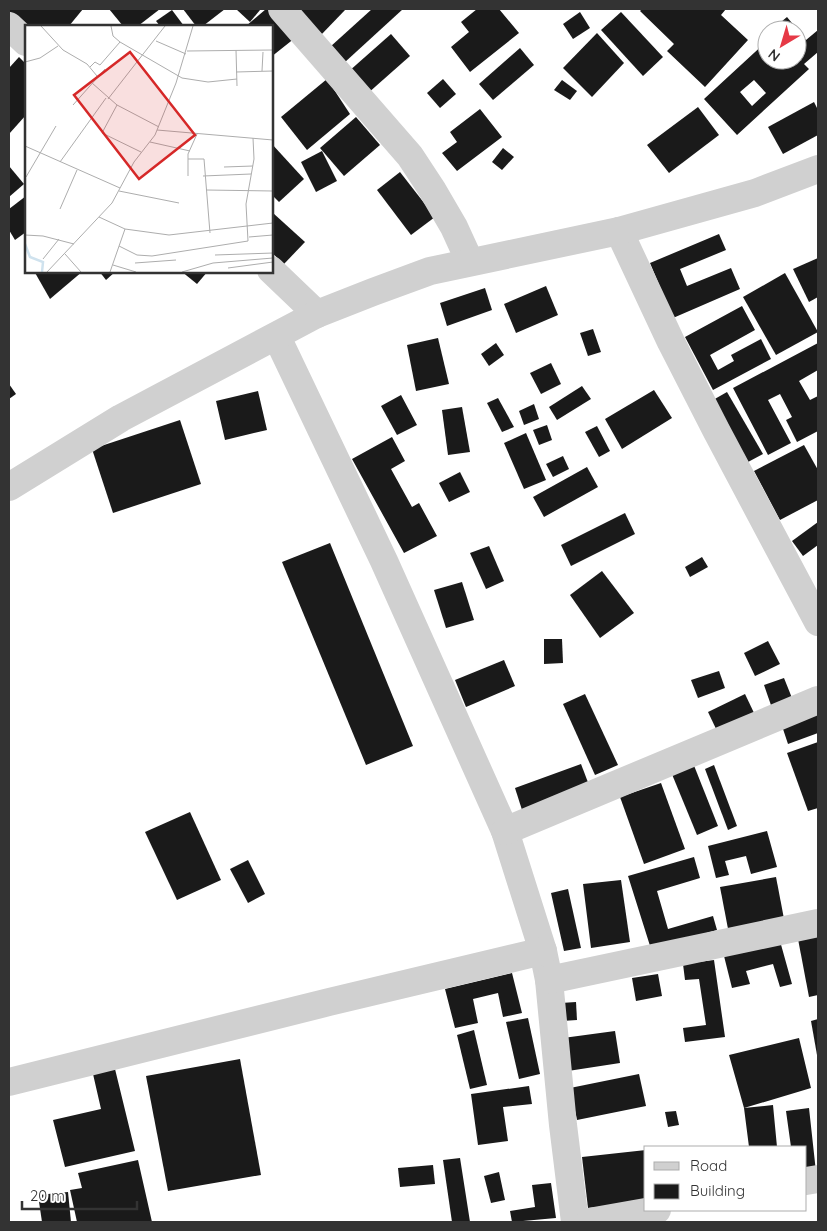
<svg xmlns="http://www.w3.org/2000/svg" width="827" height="1231" font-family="Quicksand,sans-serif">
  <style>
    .building { fill: #1a1a1a; fill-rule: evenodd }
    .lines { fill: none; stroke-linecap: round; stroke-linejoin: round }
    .minor { stroke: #d0d0d0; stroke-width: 28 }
    .inset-river { fill: none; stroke: #cfe2ee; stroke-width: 2.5 }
    .inset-road { fill: none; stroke: #adadad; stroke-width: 1 }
    .view { fill: #d62828; fill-opacity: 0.15; stroke: #d62828; stroke-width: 2.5 }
    .inset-edge { fill: none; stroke: #333; stroke-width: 2.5 }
  </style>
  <rect width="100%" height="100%" fill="#fff"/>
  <g class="building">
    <polygon points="9,9 83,9 69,26 27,26 9,11"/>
    <polygon points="109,9 160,9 138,26 123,26"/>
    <polygon points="183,9 225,9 203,26 196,26"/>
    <polygon points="236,9 259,9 260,10 250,22"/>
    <polygon points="266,9 278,9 300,34 271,57 271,26 246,26"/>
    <polygon points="292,9 346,9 320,36"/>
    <polygon points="372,9 403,9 344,63 330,47"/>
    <polygon points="477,9 499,9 519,33 470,72 451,47 469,32 461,22"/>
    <polygon points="642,9 726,9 721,15 748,40 705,87 667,51 674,44 640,11"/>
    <polygon points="172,10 184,26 160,26 156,21"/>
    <polygon points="580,12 590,28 573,39 563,24"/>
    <polygon points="621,12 663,57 643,76 601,30"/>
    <path d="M 787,17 L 806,40 L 818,30 L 818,52 L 804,64 L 809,69 L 737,135 L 704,99 L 767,41 L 767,60 L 797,60 L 797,56 L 802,61 L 797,55 L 797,30 L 777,30 L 775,27 ZM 754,80 L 766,93 L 752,106 L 740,92 Z"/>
    <polygon points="597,33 624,63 592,97 563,68"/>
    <polygon points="391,34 410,56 367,94 348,72"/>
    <polygon points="520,48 534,65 493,100 479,84"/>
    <polygon points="19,57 26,64 26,115 9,134 9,68"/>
    <polygon points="327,79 350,114 307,150 281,117"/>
    <polygon points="443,79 456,94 440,108 427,93"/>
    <polygon points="562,80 577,91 570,100 554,90"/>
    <polygon points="814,102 818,110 818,135 783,154 768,127"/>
    <polygon points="698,107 719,135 669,173 647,145"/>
    <polygon points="480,109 502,137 457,171 442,153 457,142 450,132"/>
    <polygon points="356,117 380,145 344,176 320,148"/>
    <polygon points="271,143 304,179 279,202 271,194"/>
    <polygon points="503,148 514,157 502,170 492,162"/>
    <polygon points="322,151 337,181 316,192 301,162"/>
    <polygon points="9,166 24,184 9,197"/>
    <polygon points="400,172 435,217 411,235 377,190"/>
    <polygon points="26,196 26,232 15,240 9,230 9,209"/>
    <polygon points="273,213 305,242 284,264 271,252 271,216"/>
    <polygon points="719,234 726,250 680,269 687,286 731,268 740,289 673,318 650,263"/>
    <polygon points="818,258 818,297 809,302 793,269"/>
    <polygon points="34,271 83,271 50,299"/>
    <polygon points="99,271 116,271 106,280"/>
    <polygon points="181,271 208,271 197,284"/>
    <polygon points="785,273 818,332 776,355 743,297"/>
    <polygon points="546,286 558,315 516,333 504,304"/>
    <polygon points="485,288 492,310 447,326 440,303"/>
    <polygon points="742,306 755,330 710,355 718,370 734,361 731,355 761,339 771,359 713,390 685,337"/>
    <polygon points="593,329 601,352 588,356 580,333"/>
    <polygon points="438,338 449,384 416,391 407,345"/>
    <polygon points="496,343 504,355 489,366 481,354"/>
    <polygon points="818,343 818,370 799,381 810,400 818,396 818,431 797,442 786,420 792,417 780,394 768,400 791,443 768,455 733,388"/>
    <polygon points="551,363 561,384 541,394 530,373"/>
    <polygon points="9,384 16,394 9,399"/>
    <polygon points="582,386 591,399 557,420 549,407"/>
    <polygon points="654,390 672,418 622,449 605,419"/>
    <polygon points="258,391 267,430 225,440 216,401"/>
    <polygon points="727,392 763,454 748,462 713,400"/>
    <polygon points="401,395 417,425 397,435 381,406"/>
    <polygon points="498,398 514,427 502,432 487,403"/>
    <polygon points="534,404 539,419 524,425 519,411"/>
    <polygon points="462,407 470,452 448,455 442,410"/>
    <polygon points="180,420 201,484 113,513 92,449"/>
    <polygon points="547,425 552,440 539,445 533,430"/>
    <polygon points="597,426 610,451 599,457 585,432"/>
    <polygon points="526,433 546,480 524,489 504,443"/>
    <polygon points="392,437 405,461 391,469 412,507 419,503 437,536 404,553 352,459"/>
    <polygon points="804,445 818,470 818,500 780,520 754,471"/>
    <polygon points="563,456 569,469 553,477 546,464"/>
    <polygon points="587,467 598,487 544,517 533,497"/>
    <polygon points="460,472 470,492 449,502 439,483"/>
    <polygon points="625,513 635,534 571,566 561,545"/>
    <polygon points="818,522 818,545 803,556 792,541"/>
    <polygon points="330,543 413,746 366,765 282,562"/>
    <polygon points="489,546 504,581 486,589 470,553"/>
    <polygon points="702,557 708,567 690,577 685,567"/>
    <polygon points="602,571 634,613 600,638 570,595"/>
    <polygon points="462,582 474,620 446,628 434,590"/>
    <polygon points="544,639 562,639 563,663 544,664"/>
    <polygon points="768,641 780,664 755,676 744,653"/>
    <polygon points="504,660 515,686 466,707 455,680"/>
    <polygon points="719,671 725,688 698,698 691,680"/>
    <polygon points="784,678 794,703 773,711 764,685"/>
    <polygon points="585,694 618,765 595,775 563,704"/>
    <polygon points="745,694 755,715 718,733 708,712"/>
    <polygon points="818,709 818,733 788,744 781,723"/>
    <polygon points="818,742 818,808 808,811 787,753"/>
    <polygon points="691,758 718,826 697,835 669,767"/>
    <polygon points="581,764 589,785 522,810 515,788"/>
    <polygon points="714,765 737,826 728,830 705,769"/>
    <polygon points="661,783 685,849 644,864 620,797"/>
    <polygon points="190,812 221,880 177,900 145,832"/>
    <polygon points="767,831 777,867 751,874 746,856 725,861 729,875 716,878 708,846"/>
    <polygon points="694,857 700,878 657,891 668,929 713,916 717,930 651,949 628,876"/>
    <polygon points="248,860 265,894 248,903 230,869"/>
    <polygon points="776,877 785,924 729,934 720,887"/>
    <polygon points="621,880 630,942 591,948 583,884"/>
    <polygon points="568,889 581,948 564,951 551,893"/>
    <polygon points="818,936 818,995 809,997 798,939"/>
    <polygon points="780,941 792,984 780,987 773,964 746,971 750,984 732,988 724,956"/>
    <polygon points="714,960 725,1037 685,1042 683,1028 706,1025 699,979 685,980 683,964"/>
    <polygon points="512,973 522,1013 503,1017 498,993 473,999 478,1023 455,1028 445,989"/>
    <polygon points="658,974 662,996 636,1001 632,978"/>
    <polygon points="576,1002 577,1020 562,1021 561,1003"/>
    <polygon points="528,1018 540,1074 519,1079 506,1022"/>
    <polygon points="818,1019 818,1055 817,1055 811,1021"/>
    <polygon points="474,1030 487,1085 470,1089 457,1035"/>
    <polygon points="615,1031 620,1063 568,1071 563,1038"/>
    <polygon points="799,1038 811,1088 744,1108 773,1105 777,1147 749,1147 744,1108 729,1055"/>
    <polygon points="240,1059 261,1175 168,1191 146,1076"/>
    <polygon points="115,1069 135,1151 65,1167 53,1120 101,1109 93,1074"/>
    <polygon points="639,1074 646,1106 577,1120 570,1088"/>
    <polygon points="529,1086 532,1104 503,1107 508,1141 478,1145 471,1094"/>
    <polygon points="809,1108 816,1172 806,1174 806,1147 791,1147 786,1111"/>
    <polygon points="676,1111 679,1125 668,1127 665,1112"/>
    <polygon points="646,1150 646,1202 588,1208 582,1157"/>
    <polygon points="460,1158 470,1222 452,1222 443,1160"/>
    <polygon points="138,1160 152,1222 77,1222 70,1190 82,1188 78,1173"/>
    <polygon points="433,1165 435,1184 400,1187 398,1168"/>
    <polygon points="499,1172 505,1200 491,1203 484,1176"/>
    <polygon points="551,1183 556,1218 512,1222 510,1211 535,1207 532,1185"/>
    <polygon points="68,1192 71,1222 42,1222 38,1195"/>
  </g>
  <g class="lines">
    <g class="minor">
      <polyline points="282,9 410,156 433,191 454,227 470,262"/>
      <polyline points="9,26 26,42"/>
      <polyline points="619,231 671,342 716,430 818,622"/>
      <polyline points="271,270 317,314"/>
      <polyline points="277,337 384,561 505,831 543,951 549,980 563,1125 575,1222"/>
      <polyline points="9,487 121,418 317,314 373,292 430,271 619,231 755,193 818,169"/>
      <polyline points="505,831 818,700"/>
      <polyline points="549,980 818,923"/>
      <polyline points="9,1082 329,1002 543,951"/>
      <polyline points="806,1181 818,1179"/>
      <polyline points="589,1222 657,1210"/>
    </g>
  </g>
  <g transform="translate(25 25)">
    <rect width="248" height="248" fill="#fff"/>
    <path class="inset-river" d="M 0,219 L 5,232 L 18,237 L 17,247"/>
    <path class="inset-road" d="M 16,1 L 38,25 L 62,39 L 72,51M 86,1 L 88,11 L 95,17 L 157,53 L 183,57 L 212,54M 131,16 L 161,29M 211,25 L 212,61M 162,26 L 248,25M 0,37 L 15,33 L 33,21M 65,42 L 70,37 L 75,40 L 95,17M 237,46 L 238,27M 211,47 L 248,46M 67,58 L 92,80 L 134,102M 83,74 L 140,1M 48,80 L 80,44M 92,80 L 77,108 L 116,127M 132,105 L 248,115M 125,117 L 165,126M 0,121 L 95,163M 163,134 L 179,134 L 185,208M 35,137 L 81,73M 199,142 L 228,141M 163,151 L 163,129 L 172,109M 178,151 L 226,149M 1,152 L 31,101M 181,165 L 248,166M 94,166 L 154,178M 35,184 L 52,145M 74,192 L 100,204 L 144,210 L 248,198M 0,210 L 18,211 L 49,219M 224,212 L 248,210M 94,221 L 112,230 L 127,231 L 223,216 L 221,179 L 229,134 L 228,113M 40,229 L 56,247M 190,230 L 248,228M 18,234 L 34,214M 110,238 L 151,235M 88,240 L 111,247M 203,243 L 248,237M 22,247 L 87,178 L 109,137 L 130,110 L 151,58 L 168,1M 85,247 L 100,204M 157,247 L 188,238 L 248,233"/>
    <path class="view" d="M 105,27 L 170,110 L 114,154 L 49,70 Z"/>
    <rect width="248" height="248" class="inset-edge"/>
  </g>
  <rect width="827" height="1231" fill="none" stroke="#333333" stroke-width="20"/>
  <rect x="644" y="1146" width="162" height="65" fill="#ffffff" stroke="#adadad"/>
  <rect x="654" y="1162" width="25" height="8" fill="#d0d0d0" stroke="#adadad"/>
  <text x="690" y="1171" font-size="15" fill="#333333">Road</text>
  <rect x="654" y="1184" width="25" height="15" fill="#1a1a1a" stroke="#adadad"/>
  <text x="690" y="1196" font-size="15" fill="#333333">Building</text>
  <g transform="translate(782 45) rotate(218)"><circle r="24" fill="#ffffff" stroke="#adadad"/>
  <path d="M0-4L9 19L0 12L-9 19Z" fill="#e63946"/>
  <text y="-8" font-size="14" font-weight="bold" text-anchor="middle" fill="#333333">N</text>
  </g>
  <path d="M22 1201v8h115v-8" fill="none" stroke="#333333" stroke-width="2.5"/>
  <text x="30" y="1201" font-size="15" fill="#333333" stroke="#ffffff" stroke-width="4" paint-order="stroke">20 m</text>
</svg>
